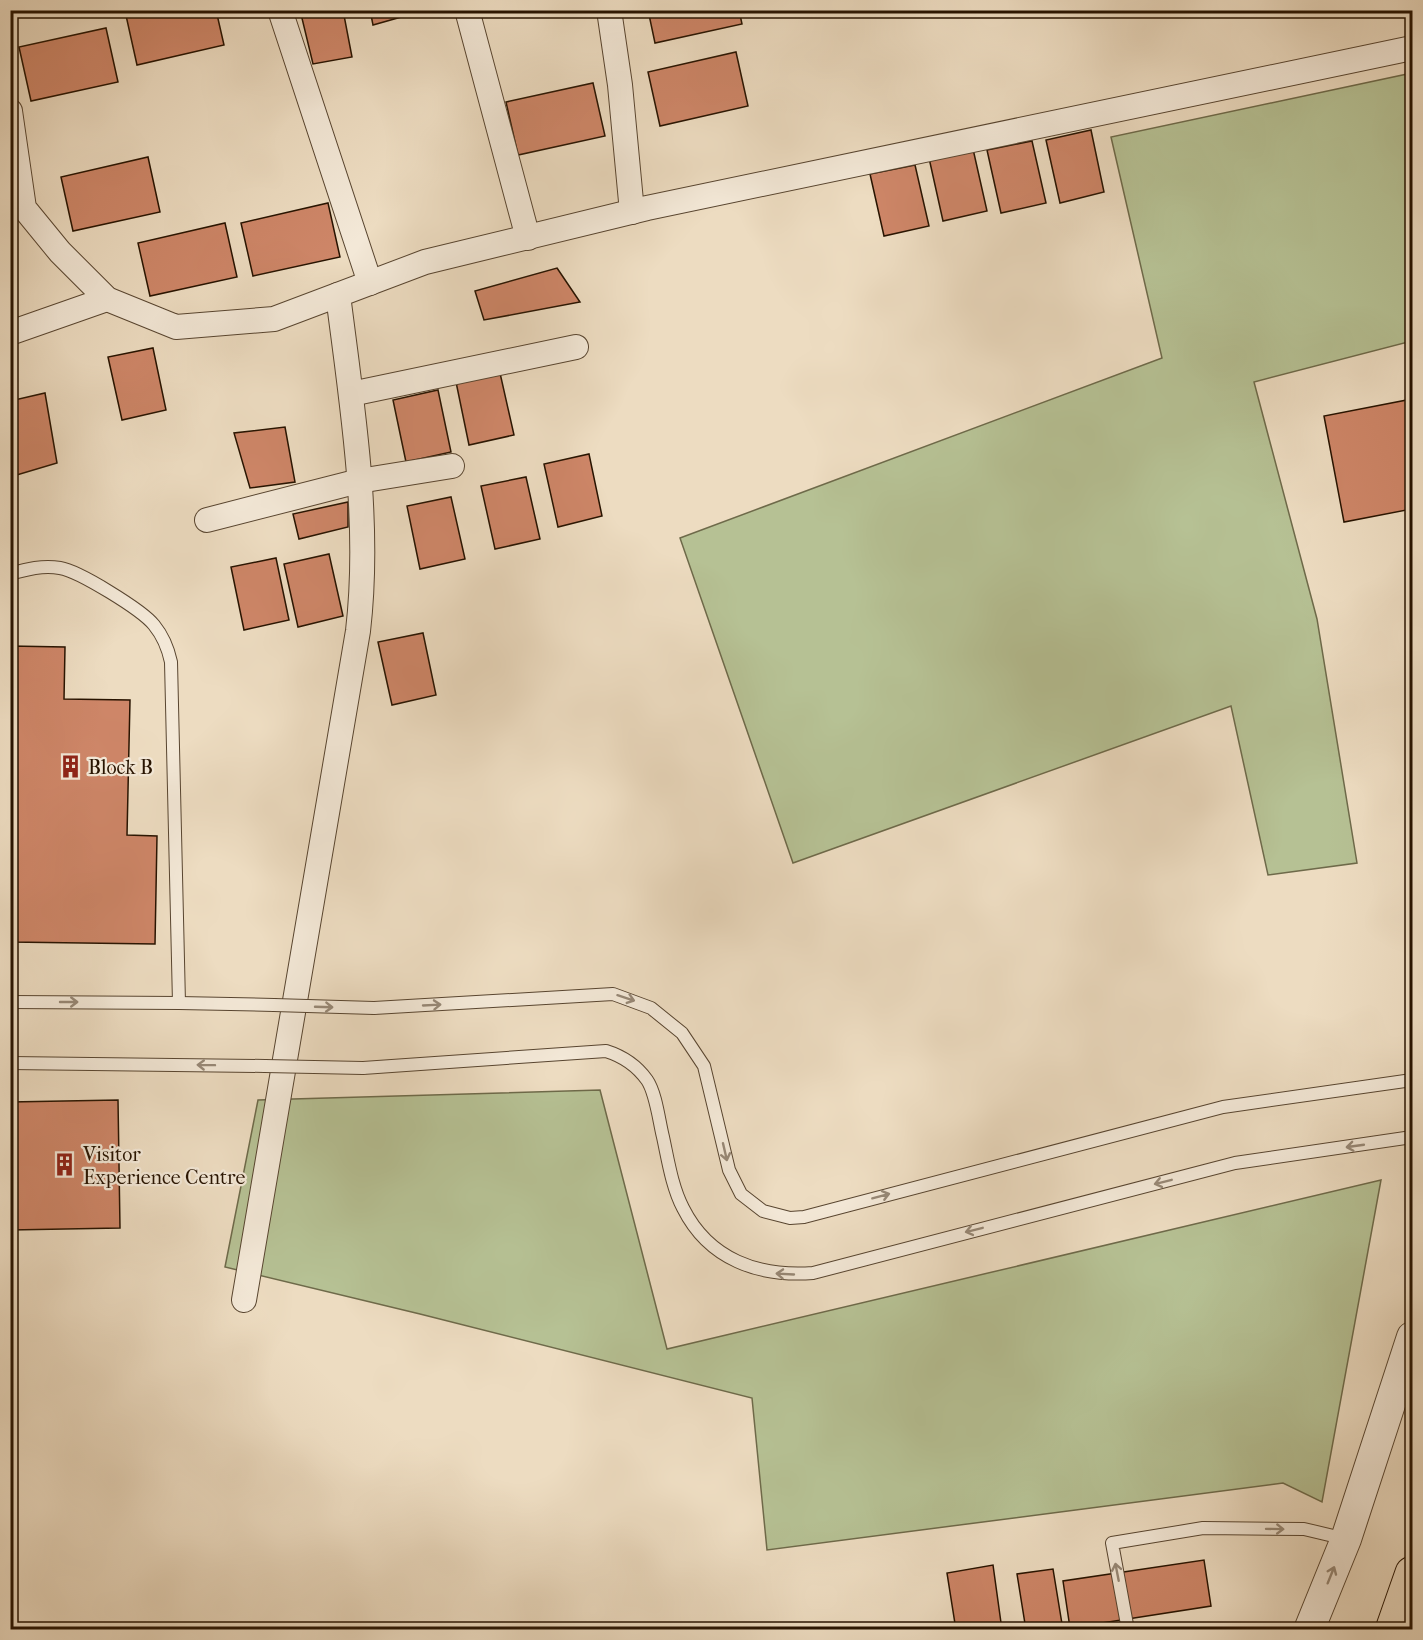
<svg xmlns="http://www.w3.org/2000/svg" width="1423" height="1640" font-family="'IM FELL French Canon',serif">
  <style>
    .green { fill: #b6c194; stroke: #6e6a4a; stroke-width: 1.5 }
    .building { fill: #ce8668; stroke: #271300; stroke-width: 1.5 }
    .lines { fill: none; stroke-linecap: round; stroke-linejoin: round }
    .service-casing { stroke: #584530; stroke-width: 14 }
    .minor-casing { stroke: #584530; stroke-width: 26 }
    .tertiary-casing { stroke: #584530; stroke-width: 32 }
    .trunk-casing { stroke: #271300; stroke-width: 35 }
    .service { stroke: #f3e8d7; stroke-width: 12 }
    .minor { stroke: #f3e8d7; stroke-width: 24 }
    .tertiary { stroke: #f3e8d7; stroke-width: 30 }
    .trunk { stroke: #eddcc1; stroke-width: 33 }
    .service-bridge-casing { stroke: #584530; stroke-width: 14; stroke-linecap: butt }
    .service-bridge { stroke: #f3e8d7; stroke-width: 12 }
    .oneway { stroke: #978876 }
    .labels { text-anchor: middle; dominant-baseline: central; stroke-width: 4.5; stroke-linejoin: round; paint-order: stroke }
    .poi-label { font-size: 20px; fill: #271300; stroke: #f3e8d7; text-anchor: start }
  </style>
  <rect width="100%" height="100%" fill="#eddcc1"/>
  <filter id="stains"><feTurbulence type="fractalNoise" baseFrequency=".00333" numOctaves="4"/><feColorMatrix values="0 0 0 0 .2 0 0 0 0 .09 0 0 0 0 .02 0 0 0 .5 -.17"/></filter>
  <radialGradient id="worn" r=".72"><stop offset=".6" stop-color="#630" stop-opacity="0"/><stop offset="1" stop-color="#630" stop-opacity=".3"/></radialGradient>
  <g class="green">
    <polygon points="1412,73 1412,341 1254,382 1317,619 1357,863 1268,875 1231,706 793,863 680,538 1162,358 1111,137"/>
    <polygon points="600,1090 667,1349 1381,1180 1322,1502 1283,1483 767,1550 752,1398 420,1314 225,1267 258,1100"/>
  </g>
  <g class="building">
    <polygon points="216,10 224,45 137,65 125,11"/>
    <polygon points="300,10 343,10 352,57 313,64"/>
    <polygon points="370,10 426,10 373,25"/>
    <polygon points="648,10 739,10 742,24 655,43"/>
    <polygon points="106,28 118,82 31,101 19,47"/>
    <polygon points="736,52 748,106 660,126 648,72"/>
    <polygon points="593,83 605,136 518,155 506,102"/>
    <polygon points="1091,130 1104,192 1060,203 1046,140"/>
    <polygon points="1032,141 1046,203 1001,213 987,150"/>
    <polygon points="973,149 987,211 943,221 929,158"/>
    <polygon points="148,157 160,212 73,231 61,177"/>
    <polygon points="915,165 929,226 884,236 870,174"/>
    <polygon points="328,203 340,257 253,276 241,223"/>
    <polygon points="225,223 237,277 150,296 138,243"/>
    <polygon points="557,268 580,302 484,320 475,291"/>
    <polygon points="153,348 166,410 122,420 108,357"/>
    <polygon points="500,373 514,435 469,445 456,382"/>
    <polygon points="438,390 451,452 406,462 393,400"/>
    <polygon points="45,393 57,463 10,477 10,401"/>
    <polygon points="1412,399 1412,509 1344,522 1324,416"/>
    <polygon points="285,427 295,482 250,488 234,433"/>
    <polygon points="589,454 602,516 558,527 544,464"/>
    <polygon points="526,477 540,539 495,549 481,486"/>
    <polygon points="451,497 465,559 420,569 407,506"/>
    <polygon points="348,502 348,527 299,539 293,514"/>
    <polygon points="329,554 343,616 298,627 284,564"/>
    <polygon points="276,558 289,620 244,630 231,567"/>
    <polygon points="423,633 436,695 392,705 378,642"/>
    <polygon points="10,646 65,647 64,699 130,700 127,835 157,836 155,944 10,942"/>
    <polygon points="118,1100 120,1228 10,1230 10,1102"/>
    <polygon points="1204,1560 1211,1606 1070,1628 1063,1581"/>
    <polygon points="993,1565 1002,1630 956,1630 947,1573"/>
    <polygon points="1053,1569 1063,1630 1026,1630 1017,1574"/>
  </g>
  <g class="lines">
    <defs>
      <g id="service">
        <path d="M 10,574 C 27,569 43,565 60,568 C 79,571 142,610 154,625 C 163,636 168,648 171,662 L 179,1003"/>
        <polyline points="10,1002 179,1003 274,1005"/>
        <polyline points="374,1008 613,994 651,1008 682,1033 704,1066 729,1170 741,1194 763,1211 790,1218 804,1217 1223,1107 1412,1080"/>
        <polyline points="10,1063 265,1066"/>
        <path d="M 363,1068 L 606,1051 C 622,1056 637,1066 647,1080 C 656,1093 659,1121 663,1137 C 668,1160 672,1187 683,1208 C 709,1260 759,1277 813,1273 L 1235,1163 L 1412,1137"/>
        <polyline points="1128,1630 1112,1543 1203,1528 1304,1529 1346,1539"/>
      </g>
      <g id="minor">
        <polyline points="280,10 370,283"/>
        <polyline points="467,10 528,238"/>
        <polyline points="609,10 620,85 632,212"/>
        <polyline points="10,111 24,208 60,252 107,299 176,327 274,319 425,262 647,208 1412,48"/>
        <polyline points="10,333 107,299"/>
        <polyline points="351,394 576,347"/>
        <polyline points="207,520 359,481 452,466"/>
        <path d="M 244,1300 L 358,631 C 371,520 352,406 338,295"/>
      </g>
      <polyline id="tertiary" points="1309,1630 1346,1539 1412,1337"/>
      <polyline id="trunk" points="1392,1630 1412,1573"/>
    </defs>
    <use href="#service" class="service-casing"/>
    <use href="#minor" class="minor-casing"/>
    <use href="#tertiary" class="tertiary-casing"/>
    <use href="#trunk" class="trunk-casing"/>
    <use href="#service" class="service"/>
    <use href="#minor" class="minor"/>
    <use href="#tertiary" class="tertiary"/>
    <use href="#trunk" class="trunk"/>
    <defs>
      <g id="service-bridge">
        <polyline points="274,1005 374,1008"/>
        <polyline points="265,1066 363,1068"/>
      </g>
    </defs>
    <use href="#service-bridge" class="service-bridge-casing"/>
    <use href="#service-bridge" class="service-bridge"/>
  </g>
  <defs><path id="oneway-shaft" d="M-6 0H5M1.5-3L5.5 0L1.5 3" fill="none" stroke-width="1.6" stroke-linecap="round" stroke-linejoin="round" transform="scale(1.5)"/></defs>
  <g class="oneway">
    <use href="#oneway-shaft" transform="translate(626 998) rotate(18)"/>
    <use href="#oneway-shaft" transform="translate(69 1002)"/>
    <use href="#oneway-shaft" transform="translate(432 1005) rotate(-3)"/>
    <use href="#oneway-shaft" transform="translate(324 1007) rotate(2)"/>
    <use href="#oneway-shaft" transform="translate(206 1065) rotate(-179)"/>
    <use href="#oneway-shaft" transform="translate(1355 1146) rotate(172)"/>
    <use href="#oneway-shaft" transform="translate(725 1152) rotate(77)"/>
    <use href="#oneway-shaft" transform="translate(1163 1182) rotate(166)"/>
    <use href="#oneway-shaft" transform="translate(881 1196) rotate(-15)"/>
    <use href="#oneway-shaft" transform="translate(974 1230) rotate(166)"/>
    <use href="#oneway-shaft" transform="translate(785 1274) rotate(-177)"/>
    <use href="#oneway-shaft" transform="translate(1275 1529) rotate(1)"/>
    <use href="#oneway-shaft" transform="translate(1117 1572) rotate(-101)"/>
    <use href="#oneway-shaft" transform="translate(1331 1575) rotate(-68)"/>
  </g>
  <defs>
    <symbol id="building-bare" viewBox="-9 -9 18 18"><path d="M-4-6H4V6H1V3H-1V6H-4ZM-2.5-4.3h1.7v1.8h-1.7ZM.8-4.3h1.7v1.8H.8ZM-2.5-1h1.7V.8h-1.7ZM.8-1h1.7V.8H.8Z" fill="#8f2418" stroke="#f3e8d7" stroke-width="2.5" paint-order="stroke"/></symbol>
  </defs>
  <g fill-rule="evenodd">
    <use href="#building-bare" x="54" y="750" width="33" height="33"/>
    <use href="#building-bare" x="48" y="1148" width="33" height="33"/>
  </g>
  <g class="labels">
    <g class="poi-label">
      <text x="88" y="767">Block B</text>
      <text x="83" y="1154">Visitor<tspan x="83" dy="23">Experience Centre</tspan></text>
    </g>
  </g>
  <rect width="1423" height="1640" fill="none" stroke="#eddcc1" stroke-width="36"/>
  <rect x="12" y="12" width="1399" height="1616" fill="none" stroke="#271300" stroke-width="3"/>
  <rect x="18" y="18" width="1387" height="1604" fill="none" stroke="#271300" stroke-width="1.5"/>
  <rect width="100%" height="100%" filter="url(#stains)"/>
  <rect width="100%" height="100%" fill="url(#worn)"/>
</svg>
